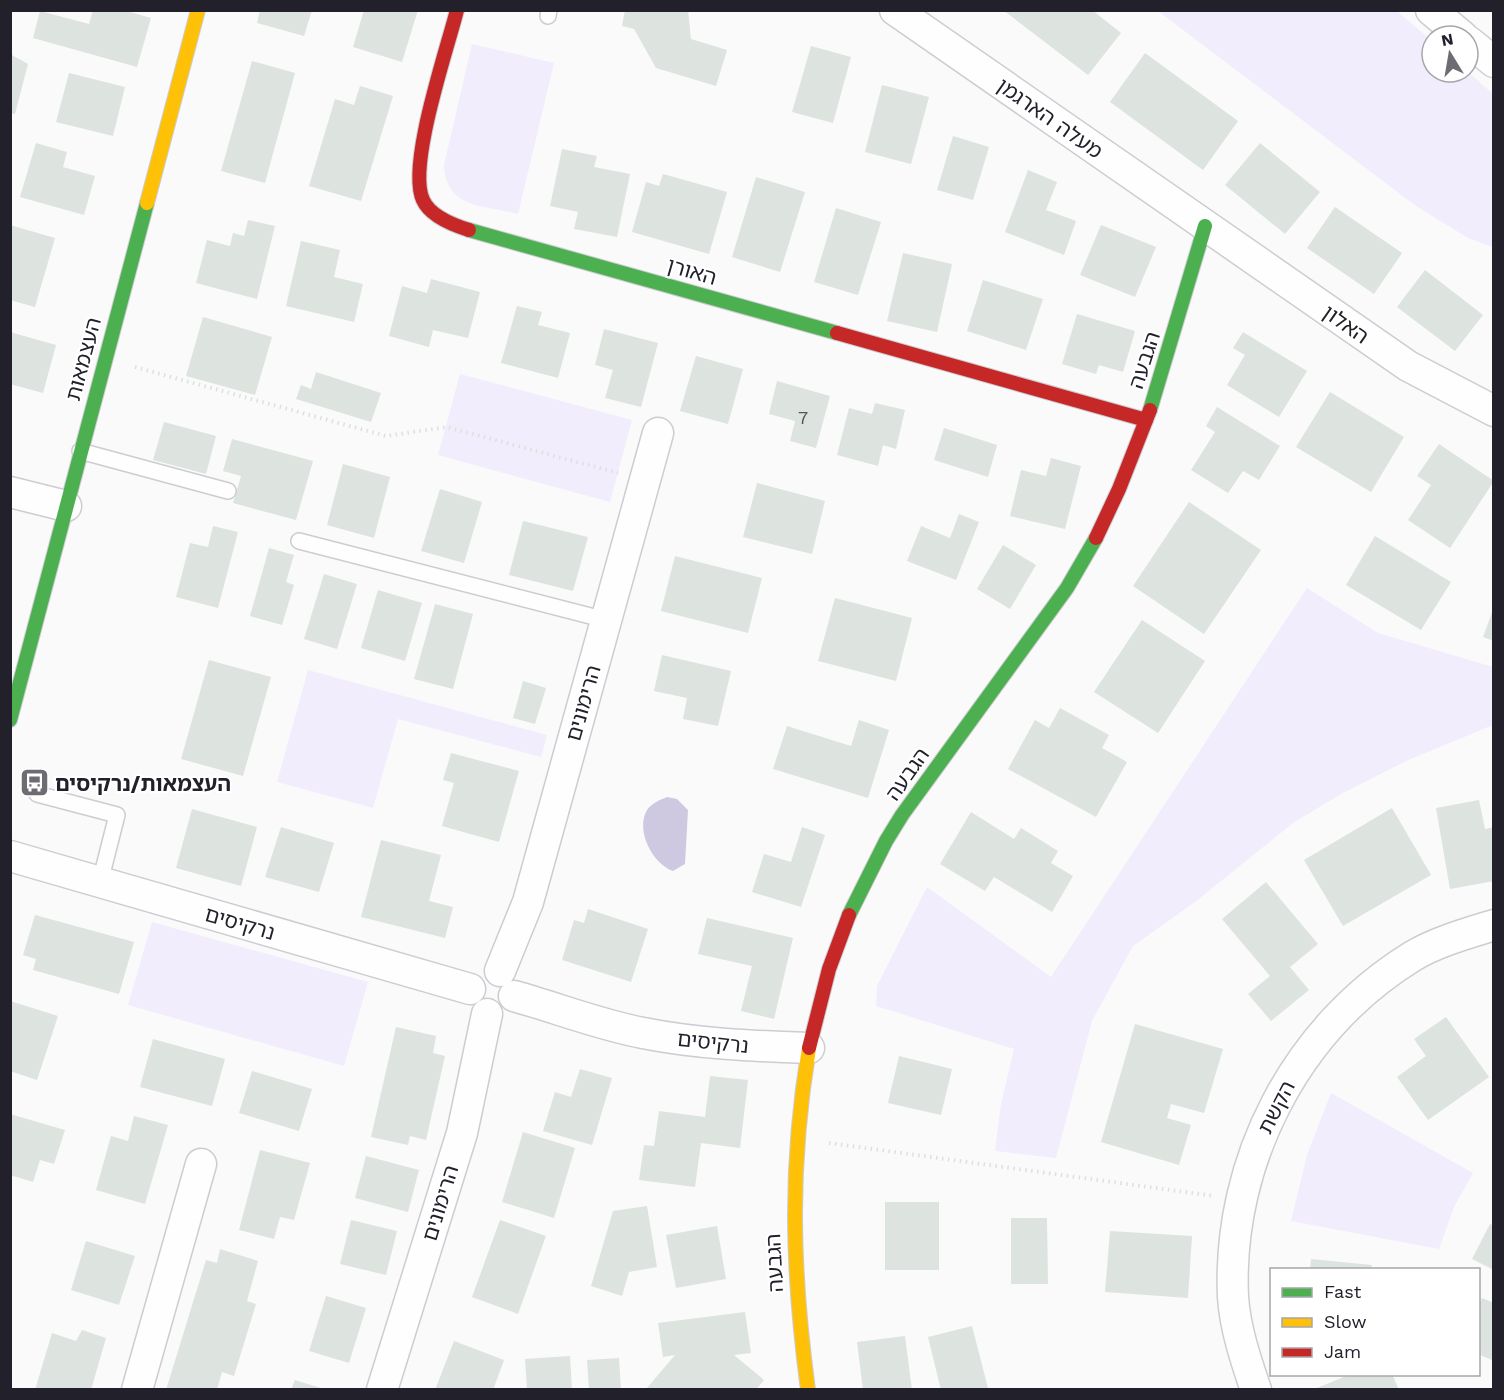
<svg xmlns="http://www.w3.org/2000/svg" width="1504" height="1400" font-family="'Work Sans','Noto Sans Hebrew',sans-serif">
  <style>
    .green { fill: #f1edfc }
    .water { fill: #cec9e1 }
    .building { fill: #dde3df }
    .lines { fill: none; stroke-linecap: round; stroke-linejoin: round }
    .lane-casing { stroke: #cdccd2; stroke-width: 18 }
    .street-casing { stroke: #cdccd2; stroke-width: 33 }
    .fast-casing { stroke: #cdccd2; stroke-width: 16 }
    .slow-casing { stroke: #cdccd2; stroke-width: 16 }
    .jam-casing { stroke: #cdccd2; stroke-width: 16 }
    .path { stroke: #dfdfdf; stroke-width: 4; stroke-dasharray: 1.5 4.5; stroke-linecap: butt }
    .lane { stroke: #fefefe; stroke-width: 15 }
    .street { stroke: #fefefe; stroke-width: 30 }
    .fast { stroke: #4caf50; stroke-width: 14 }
    .slow { stroke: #ffc107; stroke-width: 14 }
    .jam { stroke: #c62828; stroke-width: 14 }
    .labels { text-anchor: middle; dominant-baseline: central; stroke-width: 4.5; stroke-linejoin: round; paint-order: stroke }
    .number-label { font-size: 18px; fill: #53535a }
    .street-label { font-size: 21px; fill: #22202b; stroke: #fff }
    .poi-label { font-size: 21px; font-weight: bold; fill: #22202b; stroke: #fff; text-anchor: start }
  </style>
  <rect width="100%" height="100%" fill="#fafafa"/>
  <g class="green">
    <polygon points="1158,11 1397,11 1432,41 1432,72 1468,72 1493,94 1493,247 1468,238 1416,206"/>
    <path d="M 472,44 L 554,63 L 518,214 C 484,205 446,209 444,165 Z"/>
    <polygon points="460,374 632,420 610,502 438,455"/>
    <polygon points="1307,588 1378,633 1493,667 1493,725 1408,760 1341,794 1293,823 1195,902 1133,946 1092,1021 1056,1158 995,1151 1001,1104 1014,1049 876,1006 877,986 927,887 1051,977"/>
    <polygon points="308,670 547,735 541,757 398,719 373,808 277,782"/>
    <polygon points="152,922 368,982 344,1066 128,1005"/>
    <polygon points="1331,1093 1473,1173 1454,1207 1439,1249 1291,1221 1307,1155"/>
  </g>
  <path class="water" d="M 667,797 L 677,799 L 688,810 L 685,864 L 673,871 C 653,864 635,831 647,810 C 652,803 660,800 667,797 Z"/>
  <g class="building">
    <polygon points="93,10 123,10 151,18 137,67 33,38 40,11 89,24"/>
    <polygon points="260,10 312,10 304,36 257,23"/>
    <polygon points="364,10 418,10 402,62 353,47"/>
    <polygon points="625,10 688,10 691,39 727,50 716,86 656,68 634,29 622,26"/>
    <polygon points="1003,10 1092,10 1121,33 1088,75"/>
    <polygon points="811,46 851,57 833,123 792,112"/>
    <polygon points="1145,53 1238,121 1203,170 1110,102"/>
    <polygon points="10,54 28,64 15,114 10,113"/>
    <polygon points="252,61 295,73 265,183 221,171"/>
    <polygon points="69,73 125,87 113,136 56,122"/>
    <polygon points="882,85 929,97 911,164 865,152"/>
    <polygon points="360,86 393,96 361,201 309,186 335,99 354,105"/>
    <polygon points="953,136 989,147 973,200 937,190"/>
    <polygon points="36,143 67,152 63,167 95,176 84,215 20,197"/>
    <polygon points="1260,143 1320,192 1285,234 1225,185"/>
    <polygon points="562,149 597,156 594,167 630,174 617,237 574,229 578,212 550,206"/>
    <polygon points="1028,170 1057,182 1046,210 1076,221 1064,255 1005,232"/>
    <polygon points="663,174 727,192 709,254 632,232 646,182 659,186"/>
    <polygon points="756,177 805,192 780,272 732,257"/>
    <polygon points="1335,207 1402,253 1374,294 1307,248"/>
    <polygon points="836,208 881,222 858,295 814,282"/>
    <polygon points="248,220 275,226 257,299 196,283 207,240 230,246 233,233 244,236"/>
    <polygon points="10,225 55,238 35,307 10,300"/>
    <polygon points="1101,225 1156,247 1135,297 1080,275"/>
    <polygon points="301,241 340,250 334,277 363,284 354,322 286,306"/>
    <polygon points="903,253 952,264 937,332 887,321"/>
    <polygon points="1425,270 1483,315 1455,351 1397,307"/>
    <polygon points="431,279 480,292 468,338 433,330 429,347 389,336 402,286 427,293"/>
    <polygon points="983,280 1043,299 1026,350 967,331"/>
    <polygon points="517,306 542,312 538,325 570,333 558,378 501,363"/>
    <polygon points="1077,314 1135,331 1123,372 1099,365 1096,374 1062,364"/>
    <polygon points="203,317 272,337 255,395 186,376"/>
    <polygon points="604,329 658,343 641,407 605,398 613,370 595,365"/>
    <polygon points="10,332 56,345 43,393 10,384"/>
    <polygon points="1243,332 1307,371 1279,417 1227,385 1245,355 1233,348"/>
    <polygon points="696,356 743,369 728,424 680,411"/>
    <polygon points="316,372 381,393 371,422 296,399 301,385 311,389"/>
    <polygon points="777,381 830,396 816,448 790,441 795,421 769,414"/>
    <polygon points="1330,392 1404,437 1371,492 1296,447"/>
    <polygon points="875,403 905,410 896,449 883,445 878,466 837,455 849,408 872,414"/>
    <polygon points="1217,407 1280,446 1259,480 1243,471 1228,493 1191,470 1215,432 1206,426"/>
    <polygon points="164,422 216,436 206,474 153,460"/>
    <polygon points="944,428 997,445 988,477 934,460"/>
    <polygon points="232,439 313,461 296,520 233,503 241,476 223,471"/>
    <polygon points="1439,444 1494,481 1450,548 1408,520 1431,485 1417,476"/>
    <polygon points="1051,458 1081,466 1065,529 1010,516 1021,470 1046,476"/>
    <polygon points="343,464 390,477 374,538 327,525"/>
    <polygon points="757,483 825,501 812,554 743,537"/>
    <polygon points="440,489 482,502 464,563 421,551"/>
    <polygon points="1189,502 1261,550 1204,634 1133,586"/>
    <polygon points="959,514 979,522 956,580 907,561 921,526 950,538"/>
    <polygon points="523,521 588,537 573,591 509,575"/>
    <polygon points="213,526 238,532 218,608 176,597 190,543 208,547"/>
    <polygon points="1375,536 1451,582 1421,630 1346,585"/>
    <polygon points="1003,545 1036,565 1010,609 977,589"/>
    <polygon points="269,548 294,555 286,582 294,585 282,625 250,616"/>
    <polygon points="675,556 762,578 748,633 661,611"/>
    <polygon points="324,574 357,584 337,649 304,639"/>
    <polygon points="378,590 422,603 405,661 361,648"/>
    <polygon points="835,598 912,618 896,681 818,661"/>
    <polygon points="435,604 473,614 453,689 414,679"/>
    <polygon points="1494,607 1494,641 1483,637"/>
    <polygon points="1142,620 1205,661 1158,733 1094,692"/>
    <polygon points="662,655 731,671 718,726 683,719 687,698 654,691"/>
    <polygon points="209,660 271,677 243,776 181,759"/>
    <polygon points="523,681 546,688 535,724 513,718"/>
    <polygon points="1060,708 1109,735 1102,748 1127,762 1096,817 1008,769 1035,720 1049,728"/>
    <polygon points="859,720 889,730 868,798 773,769 787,726 851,746"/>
    <polygon points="451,753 519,771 499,842 442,826 454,783 443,780"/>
    <polygon points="1479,800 1485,829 1494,827 1494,881 1450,889 1436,808"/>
    <polygon points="1392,808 1431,875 1343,926 1304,860"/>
    <polygon points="192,809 257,827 241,886 176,868"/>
    <polygon points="971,812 1014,839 1021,828 1058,851 1051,863 1073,876 1052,912 994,877 985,891 940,864"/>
    <polygon points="281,827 334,843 319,892 265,877"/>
    <polygon points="802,827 825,835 801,907 752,892 764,854 791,862"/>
    <polygon points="381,840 441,855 429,901 453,907 445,938 361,917"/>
    <polygon points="1266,882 1318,944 1290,967 1309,990 1271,1021 1248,994 1270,976 1222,919"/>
    <polygon points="588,909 648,929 631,982 562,960 574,920 584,923"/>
    <polygon points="35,915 134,942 119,994 33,970 36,959 23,955"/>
    <polygon points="707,918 793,938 774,1019 741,1011 752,966 698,954"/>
    <polygon points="10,1001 58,1016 37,1080 10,1071"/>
    <polygon points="1446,1017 1489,1077 1428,1120 1397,1077 1426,1056 1414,1039"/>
    <polygon points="1135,1024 1223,1049 1204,1113 1171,1104 1167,1118 1191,1125 1179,1165 1101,1142"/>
    <polygon points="396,1027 436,1036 433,1053 445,1056 426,1140 410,1136 408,1145 371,1137"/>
    <polygon points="153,1039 225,1059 212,1106 140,1087"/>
    <polygon points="899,1056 952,1069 941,1115 888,1103"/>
    <polygon points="580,1069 612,1078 592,1145 543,1131 555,1092 571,1097"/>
    <polygon points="252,1071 312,1089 299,1131 239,1113"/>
    <polygon points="710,1076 748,1080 740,1148 701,1143 695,1187 639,1180 644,1145 654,1146 659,1111 705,1117"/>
    <polygon points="10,1114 65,1130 54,1164 40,1160 33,1182 10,1175"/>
    <polygon points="134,1116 168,1125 145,1204 96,1190 111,1136 128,1141"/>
    <polygon points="523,1132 575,1148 554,1218 502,1202"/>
    <polygon points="260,1150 310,1163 294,1220 280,1217 274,1239 239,1230"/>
    <polygon points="366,1156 419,1170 408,1212 355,1198"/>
    <rect x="885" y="1202" width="54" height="68"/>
    <polygon points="647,1206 657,1267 629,1272 622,1296 591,1286 613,1211"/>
    <polygon points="1011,1218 1047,1218 1048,1284 1011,1284"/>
    <polygon points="351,1220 397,1231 386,1275 340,1264"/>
    <polygon points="500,1220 546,1236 518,1314 472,1297"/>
    <polygon points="1490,1224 1494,1226 1494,1270 1472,1259"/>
    <polygon points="717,1226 726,1279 676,1288 666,1235"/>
    <polygon points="1110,1231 1192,1236 1188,1298 1105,1292"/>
    <polygon points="86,1241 135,1256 119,1305 71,1290"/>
    <polygon points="220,1249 258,1261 247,1301 256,1304 234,1376 222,1372 217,1390 166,1390 206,1260 217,1263"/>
    <polygon points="1311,1259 1372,1265 1371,1270 1310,1270"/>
    <polygon points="326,1296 366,1308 349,1363 309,1351"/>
    <polygon points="1482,1298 1494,1303 1494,1361 1478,1354 1478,1306"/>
    <polygon points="745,1312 751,1353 734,1355 764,1380 756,1390 647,1388 675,1355 663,1357 658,1323"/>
    <polygon points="972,1326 988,1388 941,1390 928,1337"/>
    <polygon points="82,1330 106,1338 91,1390 35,1390 52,1333 76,1341"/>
    <polygon points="905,1336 912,1390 863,1390 857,1342"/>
    <polygon points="454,1341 504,1360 493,1390 435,1390"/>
    <polygon points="570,1356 572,1390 527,1390 525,1359"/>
    <polygon points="619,1358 621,1390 589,1390 587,1360"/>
    <polygon points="1351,1374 1392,1374 1399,1390 1312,1390"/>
    <polygon points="295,1380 324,1389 324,1390 291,1390"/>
  </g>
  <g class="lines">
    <defs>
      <g id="lane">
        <polyline points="548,16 549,10"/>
        <polyline points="80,451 228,491"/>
        <polyline points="299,541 606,620"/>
        <polyline points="37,794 117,815 100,882"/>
      </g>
      <g id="street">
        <polyline points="895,10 1408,366 1494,411"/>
        <polyline points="1431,10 1462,36"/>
        <polyline points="1468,41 1494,62"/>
        <polyline points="10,492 66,506"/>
        <polyline points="10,856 470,989"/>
        <polyline points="500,971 528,902 658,433"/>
        <path d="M 514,996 C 557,1008 600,1025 643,1033 C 698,1044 753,1046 809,1048"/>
        <polyline points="137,1390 201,1164"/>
        <polyline points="382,1390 462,1133 487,1014"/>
        <path d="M 1256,1390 C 1246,1361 1235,1328 1233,1297 C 1227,1161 1296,1028 1413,956 C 1436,942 1468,933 1494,925"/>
      </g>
      <g id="fast">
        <polyline points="469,230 837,333"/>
        <polyline points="1150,410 1205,226"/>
        <polyline points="10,720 147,203"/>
        <polyline points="849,915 886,841 902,815 1067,588 1096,538"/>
      </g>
      <g id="slow">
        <polyline points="147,203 198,10"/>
        <path d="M 808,1390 C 792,1270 789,1168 809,1048"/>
      </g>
      <g id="jam">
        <path d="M 457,10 C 447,50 407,166 423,200 C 430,216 453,225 469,230"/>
        <polyline points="837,333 1146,420"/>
        <polyline points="1096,538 1119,489 1150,410"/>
        <polyline points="809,1048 829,969 849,915"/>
      </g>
    </defs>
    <use href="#lane" class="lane-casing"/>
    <use href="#street" class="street-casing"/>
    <use href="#fast" class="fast-casing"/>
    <use href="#slow" class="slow-casing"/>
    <use href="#jam" class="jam-casing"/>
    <g class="path">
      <polyline points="135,367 386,436 447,427 618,473"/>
      <polyline points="829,1143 1214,1196"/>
    </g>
    <use href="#lane" class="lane"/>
    <use href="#street" class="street"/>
    <use href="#fast" class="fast"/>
    <use href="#slow" class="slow"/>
    <use href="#jam" class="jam"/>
  </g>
  <defs>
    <symbol id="bus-square" viewBox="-11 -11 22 22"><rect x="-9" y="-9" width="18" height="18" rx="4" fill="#6e6c73" stroke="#fff"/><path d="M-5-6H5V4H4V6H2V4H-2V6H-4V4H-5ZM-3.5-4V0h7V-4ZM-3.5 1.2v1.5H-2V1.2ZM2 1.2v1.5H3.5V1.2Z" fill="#fff"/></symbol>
  </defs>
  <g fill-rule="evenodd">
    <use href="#bus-square" x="18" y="766" width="33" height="33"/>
  </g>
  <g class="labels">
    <g class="number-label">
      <text x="803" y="417">7</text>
    </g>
    <g class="street-label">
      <text transform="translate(1050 118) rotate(35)">מעלה הארגמן</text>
      <text transform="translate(692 271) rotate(16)">האורן</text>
      <text transform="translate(1346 324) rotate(35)">האלון</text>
      <text transform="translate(83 359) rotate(-75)">העצמאות</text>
      <text transform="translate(1144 360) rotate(-72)">הגבעה</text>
      <text transform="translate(583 703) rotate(-74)">הרימונים</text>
      <text transform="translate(907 774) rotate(-55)">הגבעה</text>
      <text transform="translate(240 923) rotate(16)">נרקיסים</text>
      <text transform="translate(713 1042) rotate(6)">נרקיסים</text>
      <text transform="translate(1276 1107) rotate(-63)">הקשת</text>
      <text transform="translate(440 1203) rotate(-73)">הרימונים</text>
      <text transform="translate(774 1263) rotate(-93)">הגבעה</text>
    </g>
    <g class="poi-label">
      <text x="55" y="783">העצמאות/נרקיסים</text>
    </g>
  </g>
  <rect width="1504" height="1400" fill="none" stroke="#22202b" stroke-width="24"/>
  <rect x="1270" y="1268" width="210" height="108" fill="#ffffff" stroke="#a7a6aa" stroke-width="1.5"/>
  <rect x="1282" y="1288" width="30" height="9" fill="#4caf50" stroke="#a7a6aa" stroke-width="1.5"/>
  <text x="1324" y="1298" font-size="18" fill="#22202b">Fast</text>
  <rect x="1282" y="1318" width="30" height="9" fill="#ffc107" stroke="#a7a6aa" stroke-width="1.5"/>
  <text x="1324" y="1328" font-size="18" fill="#22202b">Slow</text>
  <rect x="1282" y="1348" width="30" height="9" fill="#c62828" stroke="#a7a6aa" stroke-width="1.5"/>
  <text x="1324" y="1358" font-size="18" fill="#22202b">Jam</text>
  <g transform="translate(1450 54) rotate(349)"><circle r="28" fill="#ffffff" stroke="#a7a6aa" stroke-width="1.5"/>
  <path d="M0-4.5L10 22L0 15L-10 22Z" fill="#6e6c73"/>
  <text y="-9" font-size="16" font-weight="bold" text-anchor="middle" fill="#22202b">N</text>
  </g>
</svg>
